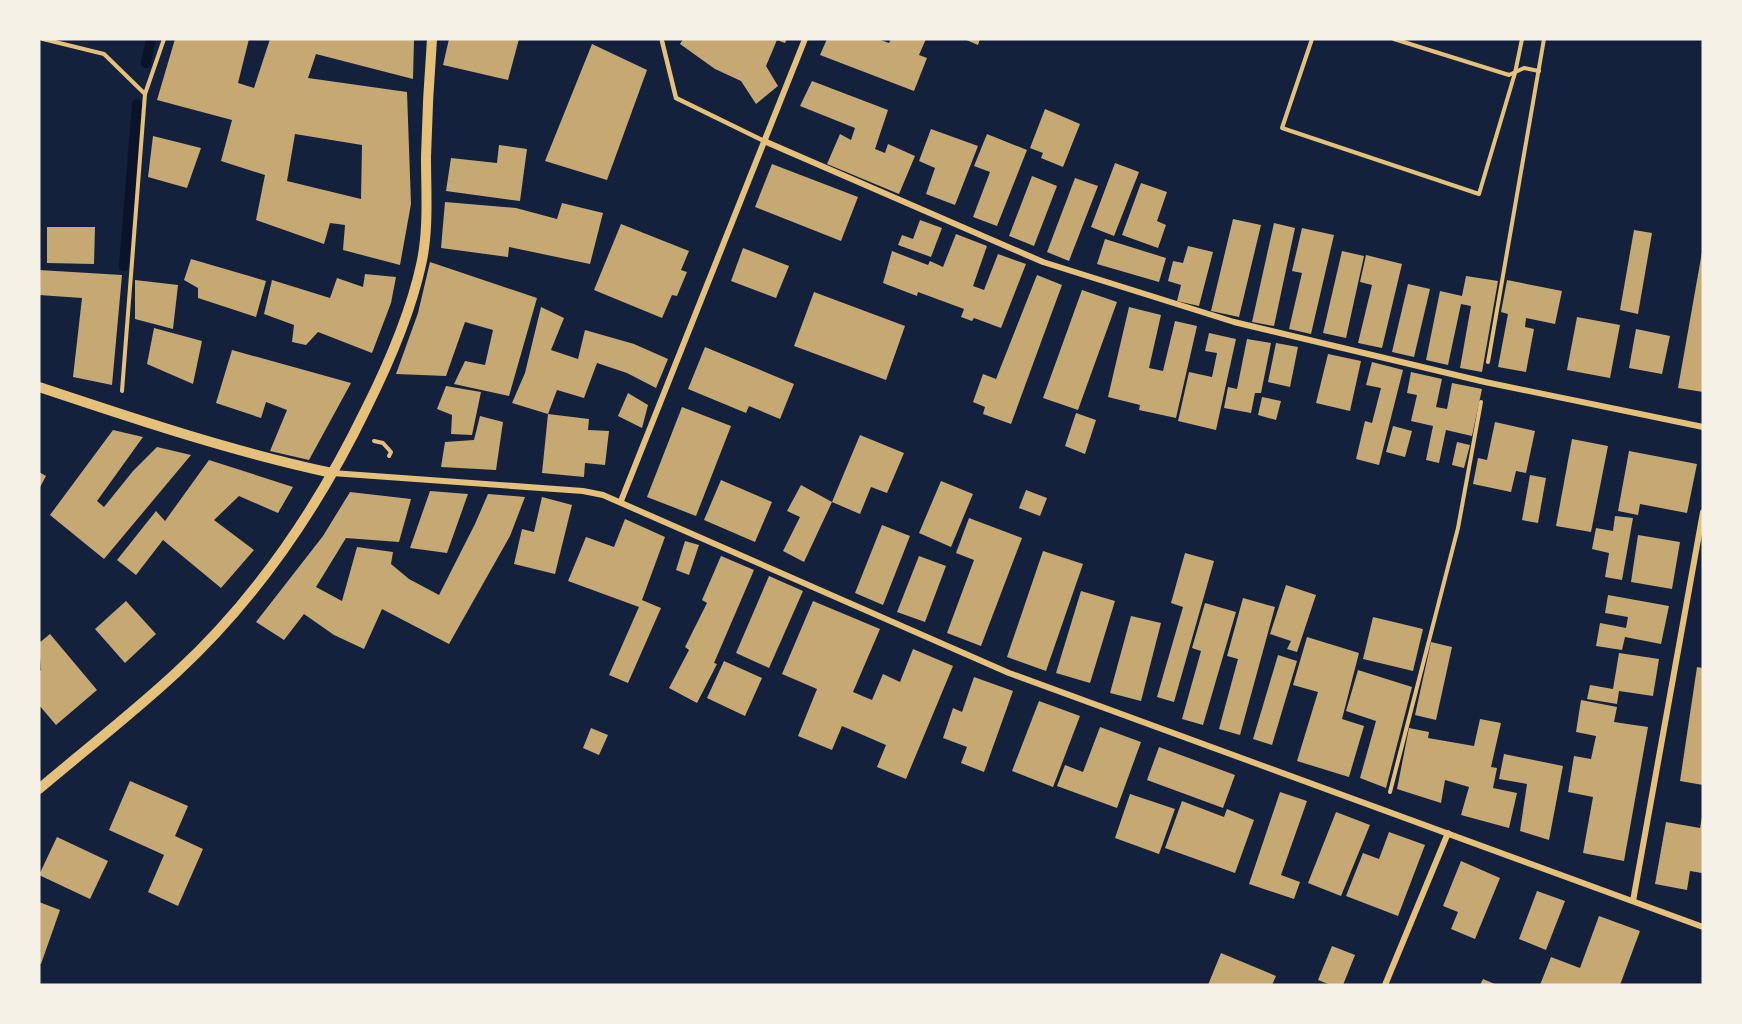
<svg xmlns="http://www.w3.org/2000/svg" width="1742" height="1024" font-family="'Source Sans 3',sans-serif">
  <style>
    .lines { fill: none; stroke-linecap: round; stroke-linejoin: round }
    .stream { stroke: #0b132b; stroke-width: 10 }
    .building { fill: #c6a872; fill-rule: evenodd }
    .path { stroke: #e5c07b; stroke-width: 4 }
    .service { stroke: #e5c07b; stroke-width: 4.5 }
    .minor { stroke: #e5c07b; stroke-width: 6 }
    .tertiary { stroke: #e5c07b; stroke-width: 10 }
  </style>
  <rect width="100%" height="100%" fill="#14213d"/>
  <g class="lines">
    <g class="stream">
      <polyline points="146,63 151,39"/>
      <polyline points="124,266 137,104"/>
    </g>
  </g>
  <g class="building">
    <path d="M 175,39 L 249,39 L 238,83 L 254,88 L 270,39 L 414,39 L 413,79 L 316,54 L 308,78 L 407,92 L 411,204 L 400,265 L 343,250 L 345,225 L 330,223 L 324,244 L 256,220 L 265,175 L 221,161 L 232,120 L 157,100 ZM 295,134 L 362,145 L 361,199 L 287,181 Z"/>
    <polygon points="449,39 519,39 508,80 443,65"/>
    <polygon points="683,39 787,39 785,43 777,40 766,66 778,86 756,104 741,81 715,69 680,44"/>
    <polygon points="827,39 878,39 889,43 891,39 926,39 919,55 927,58 914,91 820,55"/>
    <polygon points="964,39 980,39 978,45"/>
    <polygon points="592,44 647,70 607,180 545,161"/>
    <polygon points="812,81 888,110 875,149 885,153 888,144 915,156 899,194 827,164 840,134 851,140 855,128 800,106"/>
    <polygon points="1045,109 1080,124 1063,167 1041,158 1043,153 1030,148"/>
    <polygon points="931,129 978,146 955,205 926,194 935,168 919,161"/>
    <polygon points="987,134 1027,150 997,226 973,217 990,172 974,166"/>
    <polygon points="153,136 201,148 187,188 148,177"/>
    <polygon points="499,145 527,149 520,201 446,191 451,158 497,163"/>
    <polygon points="1115,163 1139,172 1114,236 1091,227"/>
    <polygon points="772,164 858,197 841,241 755,207"/>
    <polygon points="1032,176 1057,186 1034,246 1009,236"/>
    <polygon points="1075,178 1098,186 1069,261 1047,252"/>
    <polygon points="1141,183 1167,192 1157,221 1166,225 1158,248 1122,235"/>
    <polygon points="445,202 516,208 557,219 562,203 603,213 590,264 509,247 508,257 441,248"/>
    <polygon points="1233,219 1261,225 1239,317 1211,311"/>
    <polygon points="920,220 942,228 931,257 898,245 902,235 913,239"/>
    <polygon points="1274,223 1295,228 1274,326 1252,322"/>
    <polygon points="621,224 689,251 681,270 687,272 677,296 672,295 662,318 594,290"/>
    <polygon points="47,227 95,227 94,264 47,263"/>
    <polygon points="1302,228 1334,235 1311,334 1289,329 1302,273 1292,271"/>
    <polygon points="1634,230 1652,233 1638,314 1620,310"/>
    <polygon points="956,234 987,246 973,286 984,290 998,254 1026,264 1001,328 974,318 972,321 961,317 964,309 918,292 917,296 883,283 892,251 928,265 930,261 943,267"/>
    <polygon points="1105,239 1166,258 1159,282 1097,264"/>
    <polygon points="1188,246 1213,252 1199,306 1177,301 1181,285 1168,281 1173,261 1183,263"/>
    <polygon points="743,248 789,266 776,298 731,281"/>
    <polygon points="1342,251 1364,256 1346,338 1323,333"/>
    <polygon points="1702,252 1703,252 1703,392 1678,388"/>
    <polygon points="1366,255 1402,264 1382,348 1358,343 1372,285 1360,282"/>
    <polygon points="191,259 266,281 256,317 198,298 198,288 184,280"/>
    <polygon points="430,262 537,298 509,396 454,384 465,361 485,365 493,330 465,322 446,376 396,374 418,313"/>
    <polygon points="39,270 122,275 112,385 73,377 82,298 39,295"/>
    <polygon points="365,274 396,277 391,303 372,353 318,332 306,345 292,342 294,325 264,314 272,280 330,298 337,278 363,287"/>
    <polygon points="1037,275 1062,285 1011,424 983,414 985,407 973,402 983,374 996,379"/>
    <polygon points="1466,276 1498,281 1482,372 1460,368 1471,306 1461,304 1448,365 1426,360 1440,291 1462,296"/>
    <polygon points="135,280 178,285 173,329 135,319"/>
    <polygon points="1507,280 1562,291 1555,324 1526,318 1525,327 1534,329 1526,372 1498,367 1508,314 1501,312"/>
    <polygon points="1408,284 1430,289 1414,357 1392,352"/>
    <polygon points="1082,290 1117,302 1078,410 1043,398"/>
    <polygon points="814,292 905,326 886,380 794,346"/>
    <polygon points="541,307 564,318 551,350 578,359 585,330 634,344 668,359 656,388 627,373 597,363 584,398 557,390 548,414 512,403 525,373"/>
    <polygon points="1129,307 1161,315 1149,368 1163,371 1175,321 1197,326 1176,418 1139,410 1140,405 1108,397"/>
    <polygon points="1577,317 1620,325 1610,378 1567,370"/>
    <polygon points="154,328 202,341 193,384 147,364"/>
    <polygon points="1636,329 1670,336 1662,374 1629,368"/>
    <polygon points="1209,333 1236,339 1216,430 1178,421 1189,372 1212,377 1217,353 1205,351"/>
    <polygon points="1247,339 1271,343 1261,393 1255,393 1251,413 1224,408 1228,387 1237,389"/>
    <polygon points="1276,343 1298,347 1290,387 1268,382"/>
    <polygon points="705,347 794,384 780,419 749,406 746,413 688,389"/>
    <polygon points="232,350 351,383 309,460 270,451 287,410 266,402 261,418 216,403"/>
    <polygon points="1328,354 1361,361 1350,411 1316,403"/>
    <polygon points="1372,362 1403,370 1379,465 1356,459 1365,421 1372,423 1381,388 1366,385"/>
    <polygon points="1411,372 1442,379 1436,407 1447,409 1452,383 1482,389 1472,436 1446,430 1439,463 1426,460 1433,426 1411,421 1417,395 1407,393"/>
    <polygon points="446,386 481,392 472,435 451,434 452,415 437,409"/>
    <polygon points="628,393 648,405 642,428 618,416"/>
    <polygon points="1262,397 1281,401 1276,420 1258,415"/>
    <polygon points="682,407 731,426 696,516 647,497"/>
    <polygon points="1076,413 1096,420 1085,454 1065,446"/>
    <polygon points="548,414 589,419 588,430 609,431 605,465 585,463 584,477 542,473"/>
    <polygon points="480,416 503,422 496,470 441,467 445,442 474,440"/>
    <polygon points="1495,422 1535,431 1526,473 1516,471 1511,492 1473,484 1478,458 1487,460"/>
    <polygon points="1393,426 1412,431 1405,457 1386,452"/>
    <polygon points="113,430 143,437 97,501 104,507 133,471 157,447 191,455 104,559 50,515"/>
    <polygon points="860,435 904,453 887,493 871,487 860,514 832,502"/>
    <polygon points="1572,439 1608,446 1591,532 1556,526"/>
    <polygon points="1457,442 1470,445 1464,468 1452,465"/>
    <polygon points="1629,451 1697,464 1687,513 1640,504 1638,515 1618,511"/>
    <polygon points="209,460 293,487 278,513 239,496 214,520 254,550 221,588 163,540 136,575 117,560 156,511 165,521"/>
    <polygon points="39,472 46,476 39,489"/>
    <polygon points="1530,475 1546,478 1538,523 1522,520"/>
    <polygon points="721,480 772,502 755,542 704,520"/>
    <polygon points="941,481 973,494 951,547 919,533"/>
    <polygon points="801,485 832,502 804,562 783,551 800,517 787,511"/>
    <polygon points="1026,490 1047,498 1040,516 1019,508"/>
    <polygon points="430,491 468,494 447,553 410,548"/>
    <polygon points="350,492 411,499 399,542 346,538 316,587 342,601 357,547 393,552 391,564 409,579 439,595 475,524 488,494 525,497 510,536 449,644 382,609 364,649 334,635 304,614 284,640 256,622 323,536"/>
    <polygon points="542,497 572,505 555,574 514,564 522,529 534,532"/>
    <polygon points="1615,516 1633,518 1622,580 1605,577 1609,553 1592,549 1596,528 1613,531"/>
    <polygon points="969,518 1022,538 981,646 947,633 974,560 956,553"/>
    <polygon points="625,519 665,537 642,600 661,608 628,683 609,675 639,607 568,581 586,537 614,547"/>
    <polygon points="882,525 910,536 883,605 855,593"/>
    <polygon points="1638,535 1680,542 1672,589 1631,582"/>
    <polygon points="685,541 699,545 689,575 676,570"/>
    <polygon points="1043,551 1083,564 1046,671 1007,657"/>
    <polygon points="1185,553 1214,561 1174,702 1157,697 1183,607 1171,603"/>
    <polygon points="721,556 754,570 714,663 717,664 697,703 669,688 689,650 685,647 707,603 702,600"/>
    <polygon points="919,556 946,566 925,622 897,612"/>
    <polygon points="769,576 803,591 769,668 736,653"/>
    <polygon points="1286,585 1316,595 1297,652 1287,649 1291,641 1270,634"/>
    <polygon points="1081,591 1115,601 1090,683 1056,673"/>
    <polygon points="1608,595 1669,606 1661,644 1625,637 1622,650 1596,646 1600,623 1626,628 1628,617 1605,613"/>
    <polygon points="1243,598 1275,607 1240,735 1219,729 1238,659 1227,656"/>
    <polygon points="126,601 156,634 125,663 95,629"/>
    <polygon points="813,601 880,629 853,692 872,700 883,674 900,682 913,649 953,666 906,779 877,767 886,745 842,726 832,750 798,736 817,689 782,674"/>
    <polygon points="1205,603 1236,612 1203,725 1182,719 1201,651 1192,648"/>
    <polygon points="1131,616 1161,623 1141,701 1110,693"/>
    <polygon points="1373,617 1423,629 1413,671 1363,659"/>
    <polygon points="50,634 97,690 56,725 39,705 39,672 41,670 39,643"/>
    <polygon points="1307,637 1359,653 1342,719 1364,726 1349,777 1297,761 1318,692 1293,685"/>
    <polygon points="1431,642 1452,647 1436,720 1415,715"/>
    <polygon points="1619,653 1659,659 1653,696 1619,691 1617,704 1587,699 1590,685 1613,689"/>
    <polygon points="1278,655 1297,661 1272,745 1253,739"/>
    <polygon points="724,661 762,678 745,716 707,698"/>
    <polygon points="1697,667 1703,668 1703,785 1680,781"/>
    <polygon points="1358,670 1412,687 1386,788 1360,778 1376,721 1346,711"/>
    <polygon points="974,677 1013,691 984,772 961,763 967,747 943,738 953,708 962,712"/>
    <polygon points="1581,700 1617,707 1614,722 1648,727 1624,861 1583,853 1593,797 1568,792 1574,756 1591,759 1596,736 1576,732"/>
    <polygon points="1039,701 1080,716 1053,787 1012,771"/>
    <polygon points="1480,719 1501,723 1491,767 1497,768 1493,788 1517,793 1509,828 1461,815 1469,787 1445,780 1441,803 1397,789 1409,728 1429,732 1428,738 1474,746"/>
    <polygon points="1100,727 1141,742 1117,808 1057,786 1065,765 1083,772"/>
    <polygon points="591,728 608,735 599,755 583,748"/>
    <polygon points="1159,747 1235,775 1223,808 1147,780"/>
    <polygon points="1504,754 1563,766 1549,840 1520,831 1527,784 1499,779"/>
    <polygon points="130,781 188,806 175,836 203,849 178,906 148,892 164,855 109,830"/>
    <polygon points="1280,792 1307,801 1281,875 1300,882 1294,899 1249,884"/>
    <polygon points="1130,794 1175,809 1159,854 1115,838"/>
    <polygon points="1182,801 1224,817 1227,809 1254,820 1235,873 1165,848"/>
    <polygon points="1336,812 1370,825 1341,896 1308,883"/>
    <polygon points="1702,817 1702,873 1690,871 1687,890 1655,884 1666,822 1700,828"/>
    <polygon points="1389,832 1425,845 1398,916 1346,896 1363,853 1379,859"/>
    <polygon points="57,837 108,861 90,899 39,875"/>
    <polygon points="1461,861 1500,878 1475,939 1451,929 1458,912 1443,906"/>
    <polygon points="1537,891 1565,901 1546,950 1519,939"/>
    <polygon points="39,902 60,910 41,964 39,963"/>
    <polygon points="1599,916 1640,931 1620,985 1540,985 1551,957 1580,968"/>
    <polygon points="1332,946 1355,955 1343,985 1331,985 1318,980"/>
    <polygon points="1221,953 1276,976 1272,985 1208,985"/>
    <polygon points="1483,979 1497,985 1480,985"/>
  </g>
  <g class="lines">
    <g class="path">
      <polyline points="43,39 104,54 145,94"/>
      <polyline points="1312,39 1282,128 1479,194 1515,73 1522,39"/>
      <polyline points="1394,39 1509,75 1524,68 1539,71"/>
      <polyline points="1488,362 1544,39"/>
      <polyline points="122,391 145,94 164,39"/>
      <polyline points="374,441 383,443 391,452 389,456"/>
      <polyline points="1390,792 1458,528 1481,402"/>
    </g>
    <polyline class="service" points="662,41 676,98 764,141"/>
    <g class="minor">
      <polyline points="764,141 1043,262 1234,322 1485,382 1703,427"/>
      <polyline points="332,473 583,491 603,495 1009,673 1703,927"/>
      <polyline points="621,501 805,39"/>
      <polyline points="1633,901 1703,512"/>
      <polyline points="1385,985 1448,833"/>
    </g>
    <g class="tertiary">
      <path d="M 39,387 C 135,419 233,452 332,473"/>
      <path d="M 39,789 C 85,750 133,713 177,672 C 257,598 319,506 366,409 C 389,363 410,315 421,265 C 429,230 426,192 426,157 C 427,117 429,78 432,39"/>
    </g>
  </g>
  <rect width="1742" height="1024" fill="none" stroke="#f6f1e7" stroke-width="81"/>
</svg>
